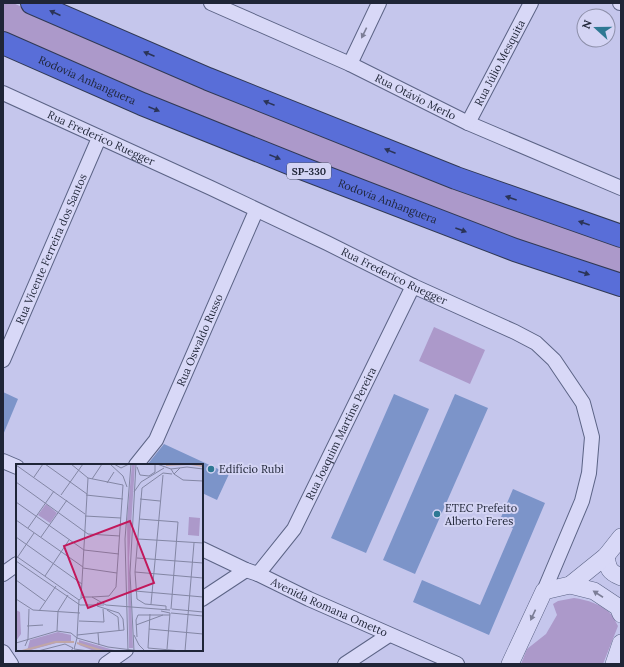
<svg xmlns="http://www.w3.org/2000/svg" width="624" height="667" font-family="Lora,serif">
  <style>
    .green { fill: #ac99ca }
    .building { fill: #7c94c9 }
    .lines { fill: none; stroke-linecap: round; stroke-linejoin: round }
    .minor-casing { stroke: #5c6486; stroke-width: 16 }
    .tertiary-casing { stroke: #5c6486; stroke-width: 18 }
    .motorway-casing { stroke: #303954; stroke-width: 24 }
    .minor { stroke: #d8d8f7; stroke-width: 14 }
    .tertiary { stroke: #d8d8f7; stroke-width: 17 }
    .motorway { stroke: #596ed8; stroke-width: 22 }
    .oneway { fill: #2b3457 }
    .oneway2 { fill: #7c7e97 }
    .poi-dot { fill: #2e7893; stroke: #d4d4f4; stroke-width: 1.5 }
    .labels { text-anchor: middle; dominant-baseline: central; stroke-width: 4; stroke-linejoin: round; paint-order: stroke }
    .shield { fill: #d4d4f4; stroke: #555a70; stroke-width: 1 }
    .shield-label { font-size: 10px; font-weight: bold; fill: #1f2537 }
    .street-label { font-size: 11px; fill: #1f2537; stroke: #d4d4f4 }
    .poi-label { font-size: 11px; fill: #1f2537; stroke: #d4d4f4; text-anchor: start }
    .inset-river { fill: none; stroke: #c0a6a7; stroke-width: 2 }
    .inset-road { fill: none; stroke: #8386a4; stroke-width: 1 }
    .view { fill: #c2185b; fill-opacity: 0.15; stroke: #c2185b; stroke-width: 2 }
    .inset-edge { fill: none; stroke: #1f2537; stroke-width: 2 }
  </style>
  <rect width="100%" height="100%" fill="#c5c6ec"/>
  <g class="green">
    <polygon points="3,3 13,3 190,80 621,244 621,277 429,210 3,35"/>
    <polygon points="434,327 485,350 470,384 419,361"/>
    <path d="M 574,598 C 587,600 602,604 612,615 C 614,617 616,623 618,626 L 603,664 L 521,664 L 527,649 L 546,634 L 557,615 L 553,604 L 558,601 Z"/>
  </g>
  <g class="building">
    <polygon points="3,392 18,399 3,435"/>
    <polygon points="394,394 429,409 366,553 331,538"/>
    <polygon points="455,394 488,408 415,574 383,560"/>
    <polygon points="164,444 229,474 217,500 202,493 202,465 147,465"/>
    <polygon points="513,489 545,503 489,635 413,602 422,580 480,605 513,528 499,522"/>
  </g>
  <g class="lines">
    <defs>
      <g id="minor">
        <path id="s1" d="M 211,3 L 350,64 L 468,123 L 621,188"/>
        <polyline points="620,3 621,3"/>
        <polyline points="350,64 379,3"/>
        <path id="s2" d="M 3,93 L 211,188 L 327,243 L 413,286 L 515,332 L 536,343 L 554,360 L 583,403 L 592,437 L 589,473 L 582,501 L 544,591"/>
        <path id="s3" d="M 468,123 L 531,3"/>
        <path id="s4" d="M 3,360 L 99,138"/>
        <polyline points="3,461 17,467"/>
        <path id="s5" d="M 136,465 L 156,440 L 256,211"/>
        <path id="s6" d="M 202,549 L 246,570 L 258,574 L 309,599 L 457,664"/>
        <polyline points="3,574 17,564"/>
        <path id="s7" d="M 258,574 L 294,529 L 413,286"/>
        <polyline points="202,599 246,570"/>
        <polyline points="3,652 11,664"/>
        <polyline points="106,664 126,650"/>
        <polyline points="345,664 389,635"/>
      </g>
      <g id="tertiary">
        <path d="M 606,556 C 608,569 609,572 621,577"/>
        <polyline points="570,585 594,591 618,607 621,614"/>
        <polyline points="510,664 544,591 570,585 606,556 621,537"/>
        <polyline points="614,664 621,643"/>
      </g>
      <g id="motorway">
        <polyline points="32,3 208,79 456,178 621,236"/>
        <path id="s8" d="M 3,43 L 142,104 L 304,169 L 515,250 L 621,285"/>
      </g>
    </defs>
    <use href="#minor" class="minor-casing"/>
    <use href="#tertiary" class="tertiary-casing"/>
    <use href="#motorway" class="motorway-casing"/>
    <use href="#minor" class="minor"/>
    <use href="#tertiary" class="tertiary"/>
    <use href="#motorway" class="motorway"/>
  </g>
  <defs><path id="oneway-solid" d="M-6-.8H1V-3.2L6.5 0L1 3.2V.8H-6Z"/></defs>
  <g class="oneway">
    <use href="#oneway-solid" transform="translate(55 13) rotate(-156)"/>
    <use href="#oneway-solid" transform="translate(149 54) rotate(-157)"/>
    <use href="#oneway-solid" transform="translate(269 103) rotate(-158)"/>
    <use href="#oneway-solid" transform="translate(154 109) rotate(22)"/>
    <use href="#oneway-solid" transform="translate(390 151) rotate(-158)"/>
    <use href="#oneway-solid" transform="translate(275 157) rotate(22)"/>
    <use href="#oneway-solid" transform="translate(511 198) rotate(-161)"/>
    <use href="#oneway-solid" transform="translate(584 223) rotate(-161)"/>
    <use href="#oneway-solid" transform="translate(461 230) rotate(20)"/>
    <use href="#oneway-solid" transform="translate(584 273) rotate(18)"/>
  </g>
  <g class="oneway2">
    <use href="#oneway-solid" transform="translate(364 33) rotate(116)"/>
    <use href="#oneway-solid" transform="translate(598 594) rotate(-147)"/>
    <use href="#oneway-solid" transform="translate(533 615) rotate(115)"/>
  </g>
  <g class="poi-dot">
    <circle cx="211" cy="469" r="4"/>
    <circle cx="437" cy="514" r="4"/>
  </g>
  <g class="labels">
    <rect class="shield" x="287" y="163" width="44" height="16" rx="3"/>
    <g class="shield-label">
      <text x="309" y="171">SP-330</text>
    </g>
    <g class="street-label">
      <text stroke="none"><textPath href="#s3" startOffset="68">Rua Júlio Mesquita</textPath></text>
      <text stroke="none"><textPath href="#s8" startOffset="92">Rodovia Anhanguera</textPath></text>
      <text stroke="none"><textPath href="#s1" startOffset="225">Rua Otávio Merlo</textPath></text>
      <text stroke="none"><textPath href="#s2" startOffset="108">Rua Frederico Ruegger</textPath></text>
      <text stroke="none"><textPath href="#s8" startOffset="416">Rodovia Anhanguera</textPath></text>
      <text stroke="none"><textPath href="#s4" startOffset="121">Rua Vicente Ferreira dos Santos</textPath></text>
      <text stroke="none"><textPath href="#s2" startOffset="432">Rua Frederico Ruegger</textPath></text>
      <text stroke="none"><textPath href="#s5" startOffset="141">Rua Oswaldo Russo</textPath></text>
      <text stroke="none"><textPath href="#s7" startOffset="164">Rua Joaquim Martins Pereira</textPath></text>
      <text stroke="none"><textPath href="#s6" startOffset="140">Avenida Romana Ometto</textPath></text>
    </g>
    <g class="poi-label">
      <text x="219" y="469">Edifício Rubi</text>
      <text x="445" y="508">ETEC Prefeito<tspan x="445" dy="13">Alberto Feres</tspan></text>
    </g>
  </g>
  <g transform="translate(16 464)">
    <rect width="187" height="187" fill="#c5c6ec"/>
    <path d="M 116,0 L 119,0 L 113,94 L 117,184 L 113,184 L 111,56 ZM 30,40 L 41,49 L 34,59 L 22,51 ZM 173,53 L 184,54 L 183,72 L 172,71 ZM 0,146 L 4,148 L 5,170 L 0,177 ZM 42,168 L 55,171 L 55,179 L 44,178 L 11,187 L 14,176 ZM 63,176 L 94,185 L 103,187 L 78,187 L 63,181 Z" fill="#ac99ca"/>
    <path class="inset-river" d="M 175,0 L 187,2M 150,1 L 170,0M 61,179 L 87,187M 6,187 L 39,178 L 58,178"/>
    <path class="inset-road" d="M 29,0 L 71,30M 55,0 L 72,14 L 107,21 L 100,123 L 93,132 L 76,133M 94,0 L 107,12 L 111,23M 98,0 L 105,4 L 113,0M 141,0 L 155,5 L 171,3 L 187,5M 0,1 L 69,50M 121,3 L 124,11 L 133,12 L 139,8 L 139,0M 155,5 L 158,10 L 164,4M 158,10 L 167,16 L 187,17M 18,13 L 27,0M 76,15 L 86,0M 0,18 L 72,70 L 104,72M 91,19 L 98,8M 118,28 L 125,18 L 148,4M 187,29 L 187,44M 45,31 L 67,0M 70,31 L 107,35M 124,35 L 144,37M 0,38 L 68,86 L 103,90M 69,52 L 105,54M 123,55 L 162,58 L 155,145M 0,56 L 67,103M 12,64 L 38,27M 0,73 L 66,120M 25,73 L 51,36M 122,75 L 187,79M 0,92 L 63,136M 1,94 L 18,69M 121,94 L 187,99M 0,97 L 64,141 L 88,141M 67,104 L 101,109M 119,108 L 187,114M 29,112 L 53,76M 0,116 L 29,137M 119,127 L 187,133M 65,134 L 72,14M 0,135 L 17,146 L 64,149M 135,140 L 147,11M 156,145 L 187,148M 91,146 L 102,153 L 103,166M 150,146 L 150,142 L 129,140 L 121,135 L 119,108 L 126,24 L 147,9 L 156,10M 23,147 L 40,122M 145,147 L 154,149 L 151,185M 155,149 L 187,152M 134,150 L 132,184 L 166,187M 63,157 L 88,158 L 87,145M 120,161 L 147,151 L 154,151M 11,162 L 27,161M 133,165 L 187,170M 41,167 L 42,147 L 52,131M 82,169 L 83,181M 61,171 L 108,166 L 107,155 L 103,149 L 81,142 L 82,138M 118,171 L 123,181 L 129,187M 121,173 L 120,156 L 122,151 L 147,151M 61,174 L 63,136 L 67,133 L 76,133 L 90,141 L 154,146M 0,179 L 41,167 L 55,169 L 61,174M 9,182 L 12,175 L 13,145M 22,187 L 49,180 L 57,184 L 55,187M 73,187 L 58,185 L 61,174 L 92,183 L 124,187M 112,187 L 109,75 L 115,0M 118,187 L 114,109 L 120,0M 169,187 L 178,79"/>
    <path class="view" d="M 114,57 L 138,119 L 72,144 L 48,82 Z"/>
    <rect width="187" height="187" class="inset-edge"/>
  </g>
  <rect width="624" height="667" fill="none" stroke="#1f2537" stroke-width="8"/>
  <g transform="translate(596 28) rotate(291)"><circle r="19" fill="#d4d4f4" stroke="#8c8ea8"/>
  <path d="M0-3L7 15L0 10L-7 15Z" fill="#2e7893"/>
  <text y="-6" font-size="11" font-weight="bold" text-anchor="middle" fill="#1f2537">N</text>
  </g>
</svg>
